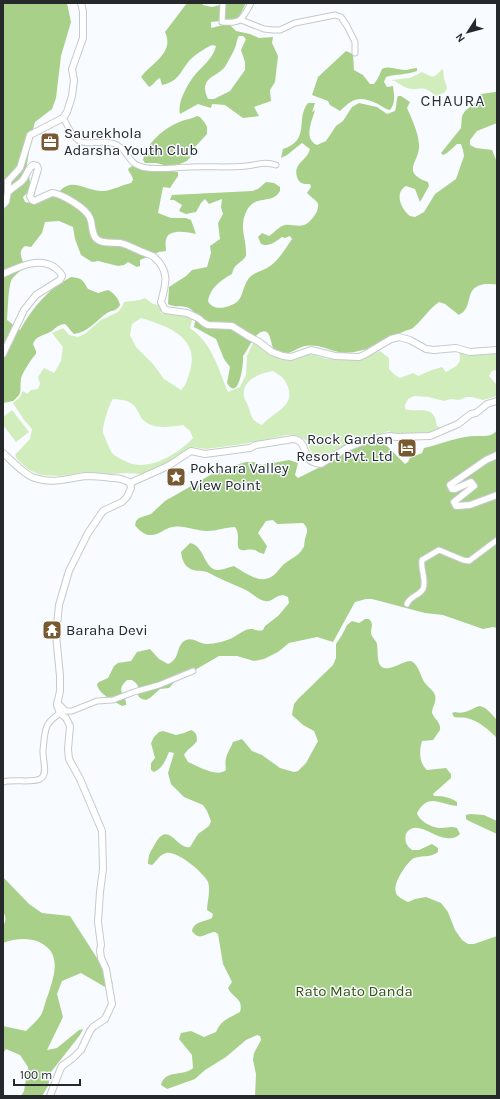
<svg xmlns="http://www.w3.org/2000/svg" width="500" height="1099" font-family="Karla,sans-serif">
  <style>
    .green { fill: #d1edbc; fill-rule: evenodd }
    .forest { fill: #a9d089; fill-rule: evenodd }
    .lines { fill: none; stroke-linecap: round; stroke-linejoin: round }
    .minor-casing { stroke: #c4cacf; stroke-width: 7 }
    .tertiary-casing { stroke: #c4cacf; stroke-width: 8 }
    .minor { stroke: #fff; stroke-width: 5 }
    .tertiary { stroke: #fff; stroke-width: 6 }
    .labels { text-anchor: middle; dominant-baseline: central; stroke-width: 3; stroke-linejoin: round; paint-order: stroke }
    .poi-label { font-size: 15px; fill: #26292b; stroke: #f8fbff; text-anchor: start }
    .park-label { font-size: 15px; fill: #34560a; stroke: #f8fbff }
    .neighbourhood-label { font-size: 16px; letter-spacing: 1px; fill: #292e32; stroke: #f8fbff }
  </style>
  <rect width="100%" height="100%" fill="#f8fbff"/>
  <g class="green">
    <path d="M 442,69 L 443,70 L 444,78 L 447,88 C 446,93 440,95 435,96 C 423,83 419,92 407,88 C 402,86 397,82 392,80 L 410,78 L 422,72 C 433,77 433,80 442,69 Z"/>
    <path d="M 145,298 L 153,304 L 159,305 L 162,310 L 161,313 L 163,314 C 172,313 186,312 192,320 L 190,328 C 212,343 218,368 228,392 L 240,387 L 246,375 L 247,356 L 253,343 C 265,346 268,356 280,358 C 289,360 298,354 307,354 C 315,354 321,358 328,359 C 345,361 364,358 380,351 L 389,358 L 389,369 L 395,375 L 400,378 L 413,373 L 418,376 L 432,370 L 442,367 L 446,372 C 455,367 463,364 459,353 L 461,352 L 465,354 L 497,353 L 497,371 L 494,370 L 491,372 L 489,376 L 497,385 L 497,396 L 483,400 L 472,397 L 466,397 L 459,400 L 451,399 L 444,401 L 429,397 L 414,396 L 408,399 L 405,405 L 405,409 C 414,413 428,406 434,416 C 436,419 436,423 437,426 L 442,428 C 431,433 421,435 409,435 C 404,435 399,433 393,434 L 389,431 L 343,446 L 324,459 L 316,459 L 311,452 L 307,441 L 299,436 L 287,435 L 244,444 L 206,449 L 193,447 L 185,451 L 166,464 L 141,474 L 127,473 L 112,474 L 80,473 L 61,476 L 41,475 L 29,470 L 17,459 L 15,455 L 30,439 L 32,429 L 24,420 L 13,403 L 19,398 L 23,391 L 27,394 L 31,390 L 38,389 L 40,384 L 38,377 L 44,368 L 54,373 L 61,361 L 63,347 L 52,333 L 63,328 L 69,335 L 78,337 L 86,333 L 101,320 L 118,312 L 122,307 L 124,302 L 140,300 ZM 141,318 C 167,326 200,337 190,371 C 188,377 186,386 181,390 L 164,379 L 153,364 L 136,347 L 130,335 L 132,324 ZM 273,371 C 282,377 284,377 288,387 C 295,407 273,412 262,425 C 251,421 252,416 248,406 C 247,403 245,400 244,397 C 241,380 260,373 273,371 ZM 113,399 C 124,400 132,400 137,410 C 139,413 140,416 142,419 C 152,430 170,427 183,425 L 190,431 L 193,438 C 180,452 154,469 133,464 C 130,464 114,456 112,453 C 111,452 104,435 103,433 C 102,427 109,404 113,399 Z"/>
    <polygon points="12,410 29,432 16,442 3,425 3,417"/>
  </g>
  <g class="forest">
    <path d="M 3,3 L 67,3 L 71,22 L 61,56 L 56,98 L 52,109 L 35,122 L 32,133 L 26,170 L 29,176 L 31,189 L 23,197 L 25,202 C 37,205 43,201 54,194 L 57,195 C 71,174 85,192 104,191 C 114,190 121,185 131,183 L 133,180 C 132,174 129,173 128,169 L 132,166 L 140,169 L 172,171 L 178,172 L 178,176 L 170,188 L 163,187 L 158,213 L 171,218 L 186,218 L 191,220 L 196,234 C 187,232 168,228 166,240 C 165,243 166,248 166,251 L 159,252 L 140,260 L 140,266 L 137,267 L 128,262 L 124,265 L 118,266 L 98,261 L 92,262 L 81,255 L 75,239 L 73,227 L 59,221 L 45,222 L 42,233 L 31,247 L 25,246 C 18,251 21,257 24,264 C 22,272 16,273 12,279 C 8,285 8,312 7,320 L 20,330 C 33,307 48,289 71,277 C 82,278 83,280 88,289 L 98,293 L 108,290 C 114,293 119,299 120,305 C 117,311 112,310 107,313 C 97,320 87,333 74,334 C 70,331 69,327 65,324 C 55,325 56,330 48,333 C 42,336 36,336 33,344 L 36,351 L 36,354 C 32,358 22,373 21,379 C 19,390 24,392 13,401 L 3,403 Z"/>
    <path d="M 187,3 L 202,3 L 203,5 L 212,7 L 228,3 L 246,3 L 238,19 L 211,22 L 211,28 L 227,24 L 230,25 L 236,31 L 250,34 L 259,38 L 273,37 L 272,43 L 278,56 L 275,82 L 270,90 L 271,101 L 254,107 L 259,116 L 243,118 L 225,105 L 212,104 L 211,108 L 198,104 L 180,114 C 177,103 187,85 194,76 C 202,66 213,59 216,46 L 212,45 C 204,49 197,53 190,60 C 180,71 180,81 162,85 L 160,78 C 155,80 154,85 149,87 L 141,77 C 151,63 175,53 165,32 ZM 239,36 L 243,36 L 246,39 L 241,50 L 245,62 L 245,70 L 230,91 L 214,99 L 208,99 C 197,76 220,77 226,65 C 229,60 235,49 236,45 C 237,41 237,39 239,36 Z"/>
    <path d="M 346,51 L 353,54 L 354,70 L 363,75 L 370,84 L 374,84 L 378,78 L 382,69 C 390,65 398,71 407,70 C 411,69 413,68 417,68 L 417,71 C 406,75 396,74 386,77 L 384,82 L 387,87 L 393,86 C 394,94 396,103 390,110 C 385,109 382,106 378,104 C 360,96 354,97 340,111 L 330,105 L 328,101 L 312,95 L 318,77 Z"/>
    <path d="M 497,91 L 497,123 L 477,131 L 470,140 L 470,145 L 476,148 L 492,150 L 497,162 L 497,284 C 492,285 486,283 481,285 C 466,289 472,302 464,311 C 463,313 461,313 459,315 L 445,304 L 439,302 C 429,309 424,318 415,326 C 413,329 408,330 405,331 C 399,334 393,336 388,338 C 379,342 372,349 363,350 C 355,352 346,354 339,352 C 327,350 319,344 306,346 C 297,347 291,355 280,354 C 268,353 274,326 261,332 C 252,337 249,348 243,356 C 244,362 239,403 227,383 L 230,367 L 224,359 L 216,339 L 194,327 L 196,315 C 187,301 179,310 168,304 L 169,287 L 186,276 L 192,270 L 207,267 L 211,253 L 210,246 L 220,239 L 218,223 L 223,214 L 221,207 L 222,199 L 209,204 L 205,199 L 201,203 L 196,212 L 186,214 L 179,211 L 182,205 L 174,200 L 170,200 L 172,195 L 252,191 L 258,189 L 266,182 L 274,183 L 280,187 L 280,191 C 272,205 256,194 247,210 C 238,227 247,239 246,256 C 241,264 234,263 232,274 C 221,280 210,288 208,301 C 213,312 230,308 238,301 C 244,294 243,283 251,276 C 256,272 262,271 267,268 C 278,262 285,249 292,239 L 290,236 L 285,238 L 282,237 C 275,242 269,247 261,244 L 258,237 L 262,233 L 269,236 C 274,233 279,226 285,225 C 291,224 298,227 304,225 C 310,223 322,209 317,202 C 314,199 310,196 307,193 L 311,187 L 310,184 C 304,184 299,184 297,177 C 293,163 307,161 310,149 L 302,143 L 287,155 L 281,158 L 283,149 C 311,140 295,119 308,103 L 315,103 L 312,112 L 315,110 C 312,121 303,139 317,145 L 326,141 L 336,126 L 343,121 L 352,107 L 359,103 L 377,107 L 387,114 L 395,111 C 397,105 396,100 398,96 L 401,96 L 410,102 L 407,108 C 412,119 418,132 419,144 C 421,161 399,172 428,182 L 429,186 L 420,202 L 415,189 L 406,186 C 394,193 401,209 410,216 L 415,217 L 424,212 L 435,194 L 456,179 L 464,156 L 463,150 L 461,144 L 457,144 L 447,153 L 443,155 L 441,153 L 461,128 L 462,116 L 465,111 L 477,101 L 481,94 L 495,92 Z"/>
    <path d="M 197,116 L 200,117 L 205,123 L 207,127 L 207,134 L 195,147 L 193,154 L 187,161 L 172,167 L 156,163 L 145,163 L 143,160 C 146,143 165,127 182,121 C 188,119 191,119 197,116 Z"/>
    <path d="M 497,430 L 497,628 L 493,627 L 483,629 L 443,615 L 425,613 L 372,599 L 366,599 L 355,602 L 333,642 L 317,637 L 289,643 L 278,652 L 264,659 L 254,661 L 237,656 L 219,656 L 188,674 L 179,677 L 169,688 L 160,689 L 150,698 L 146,700 L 142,699 L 139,697 L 137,693 L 138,686 L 136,683 L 132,680 L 127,680 C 114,693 127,693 126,705 L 122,706 C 114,701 98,694 97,684 L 99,682 L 108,678 L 114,666 L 118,663 L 131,661 L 137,652 L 150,649 L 159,659 L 168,664 C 181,659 175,645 186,640 C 194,637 199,644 207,644 C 215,644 227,641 234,637 C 239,634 245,629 251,629 C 255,629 258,632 263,630 L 265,626 L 278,616 L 289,603 L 288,597 C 277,591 274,603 265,601 C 258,600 252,593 246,590 C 233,584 220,579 207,572 C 201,570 194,572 189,568 C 183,564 182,558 181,552 L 190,543 C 205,546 204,570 218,570 C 223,570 229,567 234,566 C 242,571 256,581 265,579 C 274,578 278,570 284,564 C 290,559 299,556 303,548 C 305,546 304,542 305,539 C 307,532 309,529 303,523 L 277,524 L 273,520 L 266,521 L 258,533 L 267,546 L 264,554 C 260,553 258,552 255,550 C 246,547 236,557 238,539 C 238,534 238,532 235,527 C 226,527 217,531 207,531 C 196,531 184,525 173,527 C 164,528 159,536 149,535 C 145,535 137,529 135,525 L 136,521 L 139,518 L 151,514 L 165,501 L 219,470 L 246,462 L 254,462 L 262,465 L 289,460 L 298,463 L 295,475 L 298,478 L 324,465 L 349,449 L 377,440 L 382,441 L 405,464 L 408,462 L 410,458 L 422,453 L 424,448 C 442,444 461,435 480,436 C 487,436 493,436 497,430 Z"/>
    <path d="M 365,619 L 369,619 C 374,624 371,627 371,633 C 372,638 376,640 377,644 C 378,650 377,657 379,663 C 384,676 402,661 410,661 C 418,662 421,678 425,683 C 429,688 433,690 435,695 C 437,702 432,707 432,713 C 435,720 441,722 440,730 L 433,740 L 422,741 C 419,751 419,763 427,770 L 446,768 L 451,774 L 451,778 L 433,794 L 434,796 C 443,796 450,797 457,802 L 457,806 C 440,805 429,792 417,813 C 419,821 432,828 441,828 C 447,828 451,826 457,828 L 460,834 C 456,838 452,839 446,838 C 435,838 418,821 408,831 C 405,834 405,839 406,843 C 407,846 410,848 412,850 L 419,850 L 432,844 L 438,848 L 438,852 C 431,858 422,855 414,858 C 407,862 392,884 396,893 C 397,897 404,900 408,902 L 415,899 L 426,897 L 441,903 L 448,912 L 455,930 L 462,940 L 468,944 L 474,944 L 497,936 L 497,1096 L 255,1096 L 256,1074 L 253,1060 L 254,1053 L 261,1040 L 260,1036 L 257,1035 L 246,1040 L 226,1057 L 205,1070 L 195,1079 L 167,1089 L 161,1085 C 165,1069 183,1077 193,1068 L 192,1055 L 179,1039 L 181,1033 L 191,1031 L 204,1037 L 216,1032 C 222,1019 228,1019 240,1012 C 244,998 232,998 228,988 L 232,982 L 223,964 L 218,934 L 215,932 C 204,933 200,942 192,931 C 194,921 205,922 212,918 L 213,914 L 207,910 C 207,902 211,891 208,882 C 204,873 177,850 166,853 C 159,855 157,861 152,865 L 148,864 C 149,852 150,853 155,844 C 168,819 177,850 190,847 L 198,834 L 209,826 L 211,821 L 207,811 L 203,805 L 184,797 L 171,784 L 168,773 L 174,753 L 169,752 C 165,761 163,768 154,772 L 151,770 L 151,763 L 155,758 L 151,743 L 154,737 L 159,732 L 163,731 L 176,735 L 184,733 L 191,730 C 196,732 197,735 197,741 C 193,747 187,749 184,755 L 188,762 C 198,766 217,778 226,770 C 224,756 228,754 233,742 L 242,739 L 252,751 L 262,755 L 280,768 L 294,772 L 298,771 L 306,763 L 318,741 L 314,731 L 303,725 L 292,715 L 294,704 L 298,699 L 333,665 L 336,658 L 336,644 L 342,635 L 347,625 L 352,621 L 359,623 Z"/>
    <path d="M 479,706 C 486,706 492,715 497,720 L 497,738 C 489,730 479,721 467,718 C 463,717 459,718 454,717 L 452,713 L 455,712 C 464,715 471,709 479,706 Z"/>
    <polygon points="470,814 484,815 497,821 497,834 469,821 466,819 466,815"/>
    <path d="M 3,877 L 29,904 L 42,913 L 70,916 L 113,983 L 105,987 L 81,973 L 62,981 L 57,994 L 63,1017 L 47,1050 L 57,1048 L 79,1030 L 83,1029 L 80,1035 L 51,1072 L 48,1086 L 42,1096 L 21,1096 L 24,1091 L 28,1067 L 20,1055 L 6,1049 L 3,1053 L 3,1026 L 26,1031 C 31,1026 37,1021 41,1015 C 44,1010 45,1001 48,995 C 54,976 63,953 39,942 C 28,937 14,939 3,943 C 3,939 2,933 3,929 C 4,922 8,919 3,912 Z"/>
  </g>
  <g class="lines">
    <defs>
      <g id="minor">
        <path d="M 223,3 L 222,22 C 242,24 242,19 251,3"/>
        <polyline points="241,20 264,29 273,30 280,30 295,23 335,15 341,17 347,26 355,42 355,53"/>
        <path d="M 63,118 C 68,125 71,136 79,141 C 87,146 104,139 115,144 C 128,149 127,163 142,167 C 158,171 174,167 190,167 C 209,166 227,168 246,166 C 257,165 264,161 276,165"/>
        <path d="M 407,604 C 410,596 419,596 423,589 C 427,580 420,569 422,560 L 439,550 L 463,560 L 469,561 L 497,540"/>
        <polyline points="57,702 66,711 72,711 97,701 113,700 134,692 159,685 193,671"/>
        <path d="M 3,782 C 14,779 32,783 40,779 C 49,775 42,758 43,750 C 44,743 44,733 47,726 C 50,720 55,717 60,713"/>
      </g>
      <g id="tertiary">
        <polyline points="8,192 8,181 20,168 30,135 63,118 67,112 72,96 74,80 72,69 83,38 83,11 81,3"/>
        <path d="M 3,205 L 6,202 L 8,192 C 12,188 18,185 22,181 C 27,176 27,169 33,165 L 37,166 L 38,169 L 30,196 L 32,200 L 34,201 L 52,193 C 62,194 86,208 90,218 C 93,225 91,236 98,240 C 104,244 113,242 120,243 C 126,244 133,248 140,251 C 144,253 150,254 154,257 C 170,271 166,284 161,302 L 165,310 L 187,313 L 198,318 L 204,323 L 208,325 L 232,326 L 248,336 L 259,342 L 272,352 L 283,356 L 291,357 L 311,350 L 335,356 L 359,357 L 364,355 L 391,339 L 399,337 L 410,340 L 426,349 L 434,350 L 456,348 L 470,352 L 497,350"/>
        <path d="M 3,274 C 19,267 38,257 54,267 C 58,270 61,272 62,276 L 60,280 L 36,295 L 24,310 L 3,354"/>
        <path d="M 3,453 C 11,460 23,473 32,477 C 53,485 67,478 87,476 C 96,476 104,477 112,478 C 119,478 124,479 130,483"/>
        <polyline points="497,455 486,460 450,485 452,489 455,489 471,482 474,486 454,502 456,506 470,505 497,495"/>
        <path d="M 130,483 L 168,466 L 191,451 L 205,454 L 250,448 L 256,445 L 293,439 C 305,440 303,451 309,459 C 312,463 317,463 321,464 L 347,448 L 364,441 L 390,436 L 396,437 L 430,436 L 458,424 L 471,414 L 476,413 L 487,404 L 497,401"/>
        <polyline points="50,1096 60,1070 62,1066 73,1058 81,1050 90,1031 93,1027 105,1019 112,1004 106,969 101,958 100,950 101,945 98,922 100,892 103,869 102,831 80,779 69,759 68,749 70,726 66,718 60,713 57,705 60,691 60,676 56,635 59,605 69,571 88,533 103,511 122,502 127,497 131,488 130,483"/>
      </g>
    </defs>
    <use href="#minor" class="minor-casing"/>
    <use href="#tertiary" class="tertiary-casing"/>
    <use href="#minor" class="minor"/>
    <use href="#tertiary" class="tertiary"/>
  </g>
  <defs>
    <symbol id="office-square" viewBox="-11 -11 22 22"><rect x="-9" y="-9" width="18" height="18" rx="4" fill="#79592f" stroke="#f8fbff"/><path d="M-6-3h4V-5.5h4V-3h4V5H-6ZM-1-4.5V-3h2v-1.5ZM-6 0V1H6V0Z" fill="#fff"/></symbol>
    <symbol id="hotel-square" viewBox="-11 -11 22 22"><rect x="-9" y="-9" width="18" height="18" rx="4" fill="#79592f" stroke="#f8fbff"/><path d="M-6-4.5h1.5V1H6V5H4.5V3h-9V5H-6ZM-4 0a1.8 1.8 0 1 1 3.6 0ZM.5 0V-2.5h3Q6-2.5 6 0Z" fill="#fff"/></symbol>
    <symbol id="sight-square" viewBox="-11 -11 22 22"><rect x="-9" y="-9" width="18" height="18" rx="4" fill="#79592f" stroke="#f8fbff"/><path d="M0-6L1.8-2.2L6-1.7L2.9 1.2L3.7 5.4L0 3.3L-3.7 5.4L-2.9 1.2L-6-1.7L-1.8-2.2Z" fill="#fff"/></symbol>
    <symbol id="temple-square" viewBox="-11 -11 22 22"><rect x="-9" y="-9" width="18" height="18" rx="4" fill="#79592f" stroke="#f8fbff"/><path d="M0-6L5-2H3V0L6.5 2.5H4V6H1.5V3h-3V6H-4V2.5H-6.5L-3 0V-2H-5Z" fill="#fff"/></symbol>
  </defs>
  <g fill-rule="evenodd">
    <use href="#office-square" x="39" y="131" width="22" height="22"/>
    <use href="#hotel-square" x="396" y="437" width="22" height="22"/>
    <use href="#sight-square" x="165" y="466" width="22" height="22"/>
    <use href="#temple-square" x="41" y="619" width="22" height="22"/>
  </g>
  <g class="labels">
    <g class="poi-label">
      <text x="64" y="133">Saurekhola<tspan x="64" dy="17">Adarsha Youth Club</tspan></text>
      <text x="393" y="439" text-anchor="end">Rock Garden<tspan x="393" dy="17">Resort Pvt. Ltd</tspan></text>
      <text x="190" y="468">Pokhara Valley<tspan x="190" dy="17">View Point</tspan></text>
      <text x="66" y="630">Baraha Devi</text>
    </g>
    <g class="park-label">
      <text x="354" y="991">Rato Mato Danda</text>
    </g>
    <g class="neighbourhood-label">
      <text x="453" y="100">CHAURA</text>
    </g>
  </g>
  <rect width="500" height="1099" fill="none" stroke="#26292b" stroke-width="8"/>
  <g transform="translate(468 32) rotate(234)" stroke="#f8fbff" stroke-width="3" paint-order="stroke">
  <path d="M0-3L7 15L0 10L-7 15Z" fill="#26292b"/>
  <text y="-6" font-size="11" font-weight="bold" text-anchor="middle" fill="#26292b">N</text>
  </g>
  <path d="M14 1079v6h66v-6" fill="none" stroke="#26292b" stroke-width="2"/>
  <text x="20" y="1079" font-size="12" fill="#26292b" stroke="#f8fbff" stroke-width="3" paint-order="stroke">100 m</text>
</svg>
